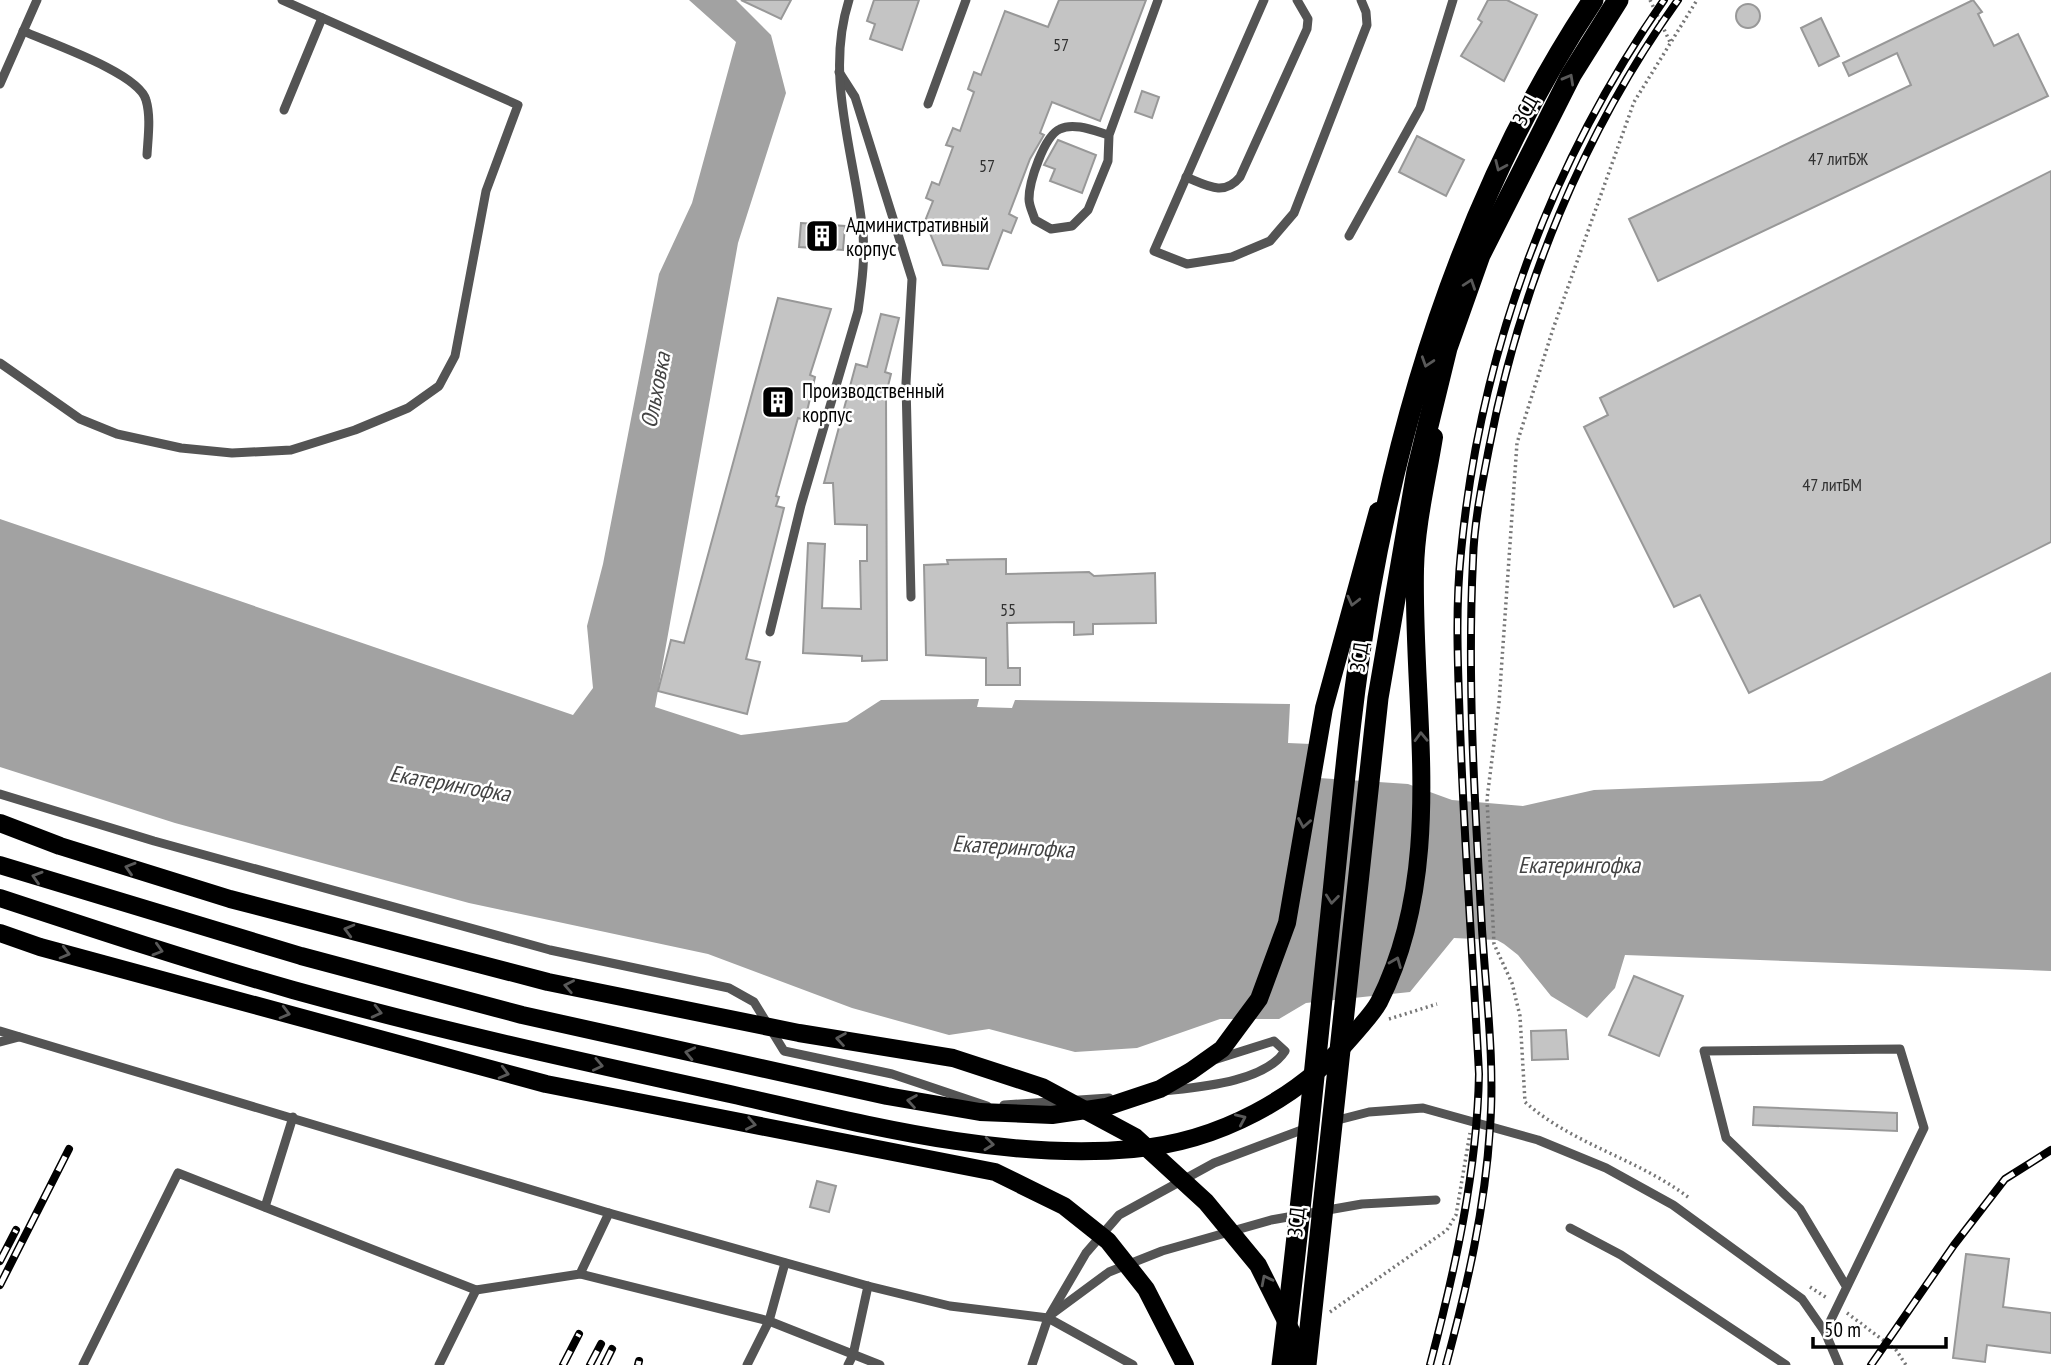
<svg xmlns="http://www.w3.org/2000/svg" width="2051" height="1365" font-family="'PT Sans Narrow',sans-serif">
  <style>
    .water { fill: #a2a2a2 }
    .building { fill: #c4c4c4; stroke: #989898; stroke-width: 2 }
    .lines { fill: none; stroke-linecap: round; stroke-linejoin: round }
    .path { stroke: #767676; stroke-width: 3.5; stroke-dasharray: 2 3.5; stroke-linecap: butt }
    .service { stroke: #545454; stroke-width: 9 }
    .primary { stroke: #000; stroke-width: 18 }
    .motorway { stroke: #000; stroke-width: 21 }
    .rail-casing { stroke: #000; stroke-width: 8 }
    .rail { stroke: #fff; stroke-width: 5; stroke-dasharray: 16; stroke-linecap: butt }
    .oneway { stroke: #595959 }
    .labels { text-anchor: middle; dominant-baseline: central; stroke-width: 5; stroke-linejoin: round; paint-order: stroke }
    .number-label { font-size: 18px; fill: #313131 }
    .street-label { font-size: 21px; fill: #000; stroke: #fff }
    .poi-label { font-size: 21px; fill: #000; stroke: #fff; text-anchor: start }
    .water-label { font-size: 23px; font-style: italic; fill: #434343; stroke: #fff }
  </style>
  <rect width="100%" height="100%" fill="#fff"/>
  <polygon class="water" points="689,0 736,0 771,35 786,93 738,243 655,707 741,735 847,722 881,700 979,699 977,707 1012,708 1015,700 1290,704 1288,743 1311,744 1319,778 1408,784 1452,800 1523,806 1594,790 1822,781 2051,672 2051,971 1625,955 1615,988 1587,1018 1551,996 1518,955 1504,944 1497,940 1454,938 1410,992 1306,1003 1279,1019 1220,1019 1137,1048 1075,1052 989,1029 949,1035 852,1008 708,954 469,903 175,823 0,767 0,519 573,715 593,688 587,626 603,564 659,274 692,203 736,42"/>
  <g class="building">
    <polygon points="741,0 791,0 781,19"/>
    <polygon points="874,0 919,0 902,50 870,39 875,24 867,21"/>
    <polygon points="1059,0 1146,0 1100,121 1052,102 1040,133 1044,135 1030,159 1009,214 1017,218 1011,233 1003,230 988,269 943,265 925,221 933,201 926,198 932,182 939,185 953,147 946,145 953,128 960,131 974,92 968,89 974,72 981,75 1005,11 1048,27"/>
    <polygon points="1488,0 1507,0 1537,15 1504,81 1461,56 1482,22 1478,19"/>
    <polygon points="1973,0 1982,12 1978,14 1994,46 2018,34 2048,96 1658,281 1629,219 1911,85 1897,53 1849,76 1843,63"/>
    <circle cx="1748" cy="16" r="12"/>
    <polygon points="1821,18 1839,56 1819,66 1801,28"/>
    <polygon points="1142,91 1159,97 1152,118 1135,112"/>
    <polygon points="1417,136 1464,160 1446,196 1399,172"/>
    <polygon points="1058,140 1096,155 1082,193 1050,181 1055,169 1044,165"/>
    <polygon points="2051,171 2051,542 1749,693 1700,595 1674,607 1584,427 1608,415 1600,398"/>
    <polygon points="801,223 845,226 843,250 799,247"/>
    <polygon points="778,298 831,309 810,375 815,377 805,420 798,418 776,496 779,497 776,506 784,508 746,659 760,662 747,714 658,691 671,640 684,643"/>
    <polygon points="881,314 899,318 885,372 891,374 886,394 887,660 862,661 862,656 803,653 808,543 825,544 822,608 861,609 860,561 867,561 867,525 835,524 833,483 824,483 856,364 867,367"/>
    <polygon points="1006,559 1006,574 1089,572 1094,576 1155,573 1156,623 1093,624 1093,634 1074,635 1074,622 1007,623 1008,668 1020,668 1020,685 986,685 986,658 926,655 924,565 948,564 947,560"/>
    <polygon points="1634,976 1683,996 1659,1056 1609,1035"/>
    <polygon points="1566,1030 1568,1059 1532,1060 1531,1031"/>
    <polygon points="1754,1107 1897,1113 1897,1131 1753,1125"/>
    <polygon points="817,1181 836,1186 829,1212 810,1207"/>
    <polygon points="1966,1254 2009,1259 2003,1307 2051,1313 2051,1353 1987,1345 1985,1362 1953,1358"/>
  </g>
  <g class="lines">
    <g class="path">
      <polyline points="1650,0 1670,42"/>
      <polyline points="1389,1019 1437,1004"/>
      <path d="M 1688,1197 C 1638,1159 1572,1144 1525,1102 L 1520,1016 L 1512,983 L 1494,944 L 1487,799 L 1499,703 L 1517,443 L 1553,329 L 1634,102 L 1697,0"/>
      <polyline points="1810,1287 1827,1298"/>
      <polyline points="1330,1312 1447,1230 1456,1215 1470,1133"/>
      <polyline points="1847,1313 1896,1350 1906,1365"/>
    </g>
    <g class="service">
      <polyline points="1264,0 1154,251 1187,264 1232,257 1270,241 1294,213 1367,25 1366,12 1361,0"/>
      <path d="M 23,31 C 50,43 139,73 146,100 C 151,117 148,137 147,155"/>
      <polyline points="839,72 855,97 912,279 906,383 911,597"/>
      <polyline points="0,84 37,0"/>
      <polyline points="928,104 966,0"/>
      <polyline points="284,110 322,18"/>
      <path d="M 1109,135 C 1095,131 1074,122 1060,129 C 1044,136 1029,182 1029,199 C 1029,206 1033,213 1035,220 L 1051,229 L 1072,226 L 1088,210 L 1108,161 L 1109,135 L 1158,0"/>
      <path d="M 1186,177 C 1206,185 1224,197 1240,177 L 1307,29 L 1308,19 L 1297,0"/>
      <polyline points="1349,236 1420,108 1453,0"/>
      <polyline points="0,363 80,419 117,434 181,448 232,453 291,450 355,430 408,408 439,386 455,356 486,191 518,105 282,0"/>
      <path d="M 770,632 L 801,505 L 858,311 C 862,283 866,253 862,225 C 853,149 825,75 849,0"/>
      <polyline points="0,794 154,841 550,950 729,988 754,1002 784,1051 892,1074 987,1106"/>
      <polyline points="0,1031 609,1213 868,1286 950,1306 1048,1318 1133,1365"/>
      <polyline points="0,1042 19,1037"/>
      <path d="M 1165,1091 C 1200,1087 1265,1082 1285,1051 L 1274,1041 L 1217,1059"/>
      <polyline points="1004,1105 1109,1098"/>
      <polyline points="1334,1121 1369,1112 1423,1108 1538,1140 1606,1168 1673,1205 1802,1299 1825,1332 1839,1365"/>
      <polyline points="265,1207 293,1117"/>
      <polyline points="1570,1228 1621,1255 1786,1365"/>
      <polyline points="580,1274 769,1321 880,1365"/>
      <polyline points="476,1290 580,1274 609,1213"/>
      <polyline points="1052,1314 1109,1272 1162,1251 1271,1220 1362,1204 1436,1200"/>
      <polyline points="1825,1332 1924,1128 1900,1049 1704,1051 1726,1138 1800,1209 1846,1286"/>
      <polyline points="83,1365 178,1173 476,1290 439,1365"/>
      <polyline points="747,1365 769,1321 785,1263"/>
      <polyline points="848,1365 853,1355 868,1286"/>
      <polyline points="1032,1365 1048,1318 1086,1253 1119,1215 1214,1163 1307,1128"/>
    </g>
    <g class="primary">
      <polyline points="0,823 60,846 230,899 548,982 799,1033 953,1058 1042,1087 1135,1137 1206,1202 1258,1265 1293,1335 1301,1365"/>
      <polyline points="0,865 301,956 522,1015 887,1096 980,1112 1052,1115 1106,1107 1160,1089 1191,1071 1222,1049 1259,999 1287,923 1324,708 1378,511"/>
      <path d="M 0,898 C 97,930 194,962 293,990 C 437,1030 583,1062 730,1094 C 860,1123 999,1161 1133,1149 C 1218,1142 1300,1098 1354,1034 C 1363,1023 1373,1013 1379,1002 C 1447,867 1412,713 1415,569 C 1416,525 1427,480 1434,437"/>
      <polyline points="0,933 40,947 546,1084 995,1172 1064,1206 1108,1241 1146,1289 1185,1365"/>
    </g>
    <g class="motorway">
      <path d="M 1282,1365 C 1301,1214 1315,1063 1331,912 C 1342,806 1351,700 1369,595 C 1406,385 1475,178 1593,0"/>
      <polyline points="1306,1365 1378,698 1417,471 1447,348 1480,255 1571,75 1618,0"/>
    </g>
    <defs>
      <g id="rail">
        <polyline points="0,1261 16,1230"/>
        <polyline points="0,1285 69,1149"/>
        <polyline points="563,1365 579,1334"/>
        <polyline points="590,1365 601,1344"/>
        <polyline points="604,1365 612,1349"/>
        <polyline points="638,1365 639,1361"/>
        <path d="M 1430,1365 C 1455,1270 1477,1172 1479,1074 C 1473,958 1464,842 1460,726 C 1458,669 1455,610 1461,552 C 1480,354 1550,163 1664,0"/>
        <path d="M 1446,1365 C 1467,1287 1485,1209 1490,1128 C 1495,1063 1486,994 1482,929 C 1475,806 1467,683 1473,560 C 1474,523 1482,484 1489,448 C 1520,287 1583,133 1678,0"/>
        <polyline points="1871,1365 1954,1245 2005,1179 2051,1150"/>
      </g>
    </defs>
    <use href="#rail" class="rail-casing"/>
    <use href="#rail" class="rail"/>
  </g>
  <defs><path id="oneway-chevron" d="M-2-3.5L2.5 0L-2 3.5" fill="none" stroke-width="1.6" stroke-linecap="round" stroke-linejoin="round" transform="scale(1.75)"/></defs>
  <g class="oneway">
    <use href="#oneway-chevron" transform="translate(1569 79) rotate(-61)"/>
    <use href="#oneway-chevron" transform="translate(1500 166) rotate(114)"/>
    <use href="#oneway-chevron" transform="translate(1470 284) rotate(-71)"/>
    <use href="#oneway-chevron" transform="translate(1427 362) rotate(108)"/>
    <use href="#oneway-chevron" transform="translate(1353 601) rotate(104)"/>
    <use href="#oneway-chevron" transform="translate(1421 737) rotate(-92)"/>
    <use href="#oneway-chevron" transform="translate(1304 823) rotate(100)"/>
    <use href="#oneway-chevron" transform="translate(130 868) rotate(-163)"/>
    <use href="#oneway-chevron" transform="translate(37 877) rotate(-163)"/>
    <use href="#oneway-chevron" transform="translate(1332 899) rotate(96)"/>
    <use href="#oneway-chevron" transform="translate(349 930) rotate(-165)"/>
    <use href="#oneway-chevron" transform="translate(158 950) rotate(16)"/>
    <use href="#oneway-chevron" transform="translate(65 953) rotate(15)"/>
    <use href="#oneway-chevron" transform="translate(1396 962) rotate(-68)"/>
    <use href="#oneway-chevron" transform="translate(569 986) rotate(-169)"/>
    <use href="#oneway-chevron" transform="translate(377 1012) rotate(14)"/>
    <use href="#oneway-chevron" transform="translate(285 1013) rotate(15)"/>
    <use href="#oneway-chevron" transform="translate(841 1039) rotate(-171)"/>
    <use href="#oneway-chevron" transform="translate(690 1053) rotate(-167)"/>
    <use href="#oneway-chevron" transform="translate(598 1065) rotate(12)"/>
    <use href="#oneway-chevron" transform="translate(504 1073) rotate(15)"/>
    <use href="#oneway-chevron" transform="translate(912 1101) rotate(-171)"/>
    <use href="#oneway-chevron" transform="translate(1241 1119) rotate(-24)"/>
    <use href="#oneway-chevron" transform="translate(751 1124) rotate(11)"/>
    <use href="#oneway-chevron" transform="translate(989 1144) rotate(6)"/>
    <use href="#oneway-chevron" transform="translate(1266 1280) rotate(-117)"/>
  </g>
  <defs>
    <symbol id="building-square" viewBox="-11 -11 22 22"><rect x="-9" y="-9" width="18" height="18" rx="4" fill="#000" stroke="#fff"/><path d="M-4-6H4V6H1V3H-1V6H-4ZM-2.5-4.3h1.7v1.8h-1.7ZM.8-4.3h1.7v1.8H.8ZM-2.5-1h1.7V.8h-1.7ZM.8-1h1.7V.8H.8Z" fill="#fff"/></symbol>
  </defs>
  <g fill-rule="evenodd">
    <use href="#building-square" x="803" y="217" width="38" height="38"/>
    <use href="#building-square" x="759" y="383" width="38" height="38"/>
  </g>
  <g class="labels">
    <g class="number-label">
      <text x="1061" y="44">57</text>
      <text x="1838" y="158">47 литБЖ</text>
      <text x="987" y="165">57</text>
      <text x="1832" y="484">47 литБМ</text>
      <text x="1008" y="609">55</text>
    </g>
    <g class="street-label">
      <text transform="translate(1525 110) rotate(-62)">ЗСД</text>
      <text transform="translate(1359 657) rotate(-82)">ЗСД</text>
      <text transform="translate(1296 1222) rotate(-84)">ЗСД</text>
    </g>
    <g class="poi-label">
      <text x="846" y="224">Административный<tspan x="846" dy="24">корпус</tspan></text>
      <text x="802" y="390">Производственный<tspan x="802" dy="24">корпус</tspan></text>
    </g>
    <g class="water-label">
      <text transform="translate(655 390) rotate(-79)">Ольховка</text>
      <text transform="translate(450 783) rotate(10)">Екатерингофка</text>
      <text transform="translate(1013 846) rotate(3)">Екатерингофка</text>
      <text x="1579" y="864">Екатерингофка</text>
    </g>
  </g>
  <path d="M1813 1337v10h133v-10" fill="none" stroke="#000000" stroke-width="3.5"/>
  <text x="1824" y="1337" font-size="21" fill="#000000" stroke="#ffffff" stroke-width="5" paint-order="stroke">50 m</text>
</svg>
